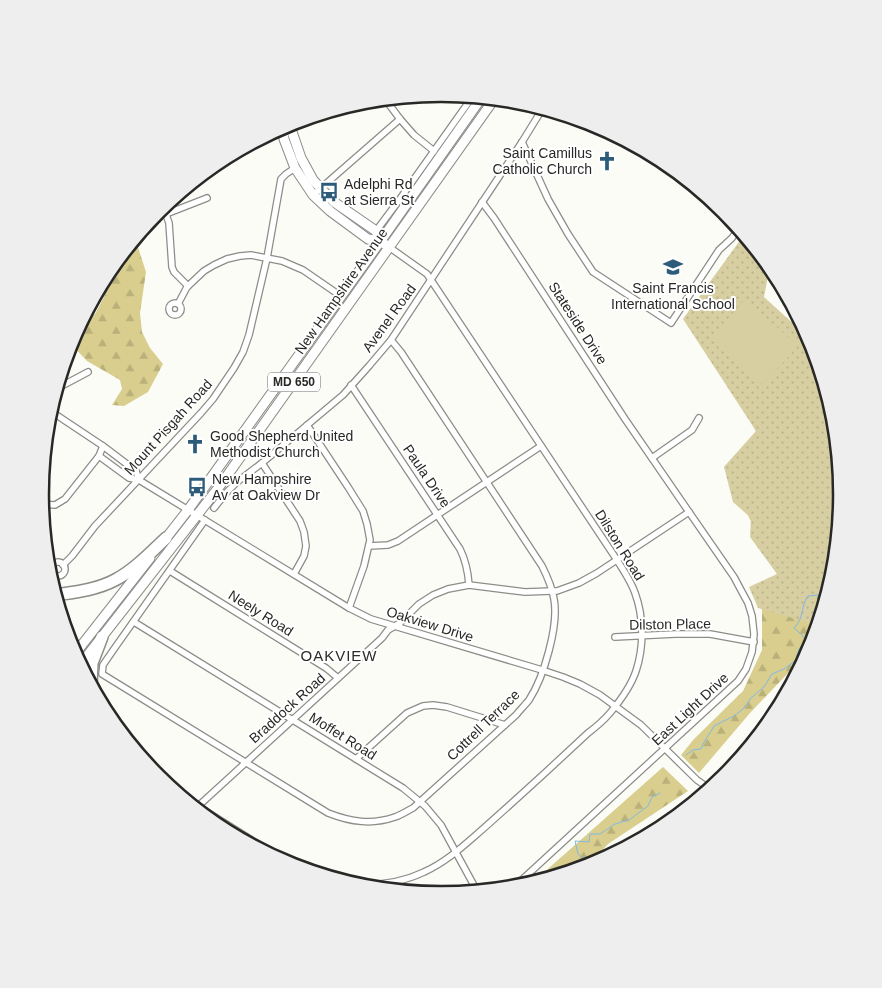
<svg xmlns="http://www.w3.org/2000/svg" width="882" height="988" font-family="Arial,sans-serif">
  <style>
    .forest { fill: url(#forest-firs) }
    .park { fill: url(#park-dots) }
    .garden { fill: #d7cfa2 }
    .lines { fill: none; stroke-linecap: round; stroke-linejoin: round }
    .stream { stroke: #80bae2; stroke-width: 1 }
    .street-casing { stroke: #8d8c88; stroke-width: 8 }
    .secondary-casing { stroke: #8d8c88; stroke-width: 11 }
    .primary-casing { stroke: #8d8c88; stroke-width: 11 }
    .highway-casing { stroke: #8d8c88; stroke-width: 14 }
    .street { stroke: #fff; stroke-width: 5.5 }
    .secondary { stroke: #fff; stroke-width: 9 }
    .primary { stroke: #fff; stroke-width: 9 }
    .highway { stroke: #fff; stroke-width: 11 }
    .labels { text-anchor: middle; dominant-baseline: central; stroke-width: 4; stroke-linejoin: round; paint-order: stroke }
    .shield { fill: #fff; stroke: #686867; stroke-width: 1 }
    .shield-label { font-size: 12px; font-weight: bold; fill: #282826 }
    .poi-label { font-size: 14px; fill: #282826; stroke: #fff; text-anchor: start }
    .street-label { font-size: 14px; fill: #282826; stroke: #fff }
    .neighbourhood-label { font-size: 15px; letter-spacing: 1px; fill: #2b2b27; stroke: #fff }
    .rim { fill: none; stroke: #282826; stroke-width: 2.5 }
  </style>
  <defs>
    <pattern id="forest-firs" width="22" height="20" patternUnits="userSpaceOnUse" patternTransform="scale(1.25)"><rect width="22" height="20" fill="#d9ce8e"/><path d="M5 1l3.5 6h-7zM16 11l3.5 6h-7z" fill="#bab17a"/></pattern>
    <pattern id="park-dots" width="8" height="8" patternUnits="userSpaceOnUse" patternTransform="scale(1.25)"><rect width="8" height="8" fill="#d7cfa2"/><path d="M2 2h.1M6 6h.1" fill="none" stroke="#b9b28b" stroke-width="1.8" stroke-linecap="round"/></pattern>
  </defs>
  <rect width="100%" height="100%" fill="#fcfcf7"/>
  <g class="forest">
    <polygon points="135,238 146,272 140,313 142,332 150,348 163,364 148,392 124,406 112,405 122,389 120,380 87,361 70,343 78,326 95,314 105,295 109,281 104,278 108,271"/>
    <polygon points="745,404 842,494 834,573 811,649 750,713 699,773 681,755 694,739 743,691 762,650 762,602 777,574 724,467 756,432"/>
    <polygon points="663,767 688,791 608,844 588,866 532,883"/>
  </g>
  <polygon class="park" points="741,239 758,251 770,266 764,297 808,337 809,336 812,341 834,416 842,494 834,573 818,625 758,608 749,587 777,574 750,537 751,518 733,502 724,467 756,431 683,319"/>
  <polygon class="garden" points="745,299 798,346 763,384 711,338"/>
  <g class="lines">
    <g class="stream">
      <path d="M 686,755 L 693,750 L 701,749 C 704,740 710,734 714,726 L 734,716 L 743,709 L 751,698 L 764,687 L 772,674 L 784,669 L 795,661 L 799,649 L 806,640 L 802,635 L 794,628 C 805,617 800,607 808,596 L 828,594"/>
      <polyline points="568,873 585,860 578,854 575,841 589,842 590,834 600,834 615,824 629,820 648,806 652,797 660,793"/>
    </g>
    <defs>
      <g id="street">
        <polyline points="385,99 400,119 414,135 434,151"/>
        <polyline points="522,142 548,199 568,234 593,272 671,323 719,250 732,238 739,228"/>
        <polyline points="313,195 400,119"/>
        <polyline points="482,202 494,218 625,419 689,512 734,577 742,592 748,603 752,616 754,634 752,652 746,669 738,681 513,888"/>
        <polyline points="163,206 169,223 172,267 174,272 188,286"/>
        <polyline points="166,214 207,198"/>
        <polyline points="376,231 397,203 473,96"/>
        <circle cx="175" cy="309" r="6"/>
        <polyline points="178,304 187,287 204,271 214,265 227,259 240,256 251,255 282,261 303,270 335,292"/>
        <path d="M 351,385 L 460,549 C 466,561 468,571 469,585"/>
        <polyline points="56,389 88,372"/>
        <polyline points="307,425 348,487 363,511 367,524 370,540 364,566 349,608"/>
        <polyline points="103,446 136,471 139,480"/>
        <polyline points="99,456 129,478 139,480 349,608 371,619 542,670 563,677 580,684 600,695 641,725 697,780 710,789"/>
        <polyline points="652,458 692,430 699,418"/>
        <polyline points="262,463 300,521 304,532 306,546 304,556 294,574"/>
        <polyline points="41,504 55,505 65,499 99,456 103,446 49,410"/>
        <polyline points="214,508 226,493 237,482 262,463 343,395 369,366 391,340 522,142 543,108"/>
        <path d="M 205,520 L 114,649 L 103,665 L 102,674 L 328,813 C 351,822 372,825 395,817 C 401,815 407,811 413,808 L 516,715 C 520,710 525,705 529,700 C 544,677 559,625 554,599 C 552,587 547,576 542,566 L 401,352 L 391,340"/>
        <polyline points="369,546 388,545 398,541 541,446"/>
        <circle cx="58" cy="569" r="7"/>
        <polyline points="63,565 72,556 95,526 201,413 213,399 234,368 243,352 249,335 267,258 281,179 286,174 295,168"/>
        <polyline points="170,571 326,668 338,678"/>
        <polyline points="134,622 356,759 403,788 425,806 441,825 477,891"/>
        <polyline points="615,637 675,634 710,634 754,642"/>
        <polyline points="356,759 407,713 423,706 433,705 447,707 505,725"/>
        <polyline points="178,794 295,867"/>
        <polyline points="195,809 382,638 388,630 400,623 419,604 433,595 448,589 469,585 525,592 552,591 557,591 579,583 597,573 689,512"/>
        <path d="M 350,884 C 375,886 401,883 424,872 C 444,863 460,849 476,835 C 500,814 523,793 546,772 C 560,759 574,746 588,733 C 596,727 604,720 610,713 C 620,701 631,686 636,671 C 644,647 644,617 635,593 C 631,581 623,570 617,560 L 427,274 L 389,247"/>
      </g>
      <g id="secondary">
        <polyline points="289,123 301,158 313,180 334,202 376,231 380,241"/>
        <polyline points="282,127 284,139 295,168 313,195 330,211 368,239 380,241 389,247"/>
      </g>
      <g id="primary">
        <polyline points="163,542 188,510 387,232 482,97"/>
        <polyline points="74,655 150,558"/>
        <polyline points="80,665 219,487 495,98"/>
      </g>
      <g id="highway">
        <path d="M 55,595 C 75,592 96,590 115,580 C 134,570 150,553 166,538"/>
        <polyline points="91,685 92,663 102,637"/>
      </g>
    </defs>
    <use href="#street" class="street-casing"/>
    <use href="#secondary" class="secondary-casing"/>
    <use href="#primary" class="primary-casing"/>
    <use href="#highway" class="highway-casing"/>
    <use href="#street" class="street"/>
    <use href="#secondary" class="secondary"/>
    <use href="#primary" class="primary"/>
    <use href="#highway" class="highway"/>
  </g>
  <defs>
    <symbol id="church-bare" viewBox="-9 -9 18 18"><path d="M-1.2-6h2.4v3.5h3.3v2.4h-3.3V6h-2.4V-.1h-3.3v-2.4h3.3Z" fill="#2d5c7b" stroke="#fff" stroke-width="2.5" paint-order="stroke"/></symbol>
    <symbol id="bus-bare" viewBox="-9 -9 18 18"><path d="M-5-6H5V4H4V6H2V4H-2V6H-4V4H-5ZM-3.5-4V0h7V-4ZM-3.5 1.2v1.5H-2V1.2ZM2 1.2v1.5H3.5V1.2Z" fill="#2d5c7b" stroke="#fff" stroke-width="2.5" paint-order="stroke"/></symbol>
    <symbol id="school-bare" viewBox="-9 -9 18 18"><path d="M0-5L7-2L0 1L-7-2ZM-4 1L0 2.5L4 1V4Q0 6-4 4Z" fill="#2d5c7b" stroke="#fff" stroke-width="2.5" paint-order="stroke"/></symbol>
  </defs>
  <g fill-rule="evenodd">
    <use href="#church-bare" x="593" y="147" width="28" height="28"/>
    <use href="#bus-bare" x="315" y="178" width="28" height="28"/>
    <use href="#school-bare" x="659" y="253" width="28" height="28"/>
    <use href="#church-bare" x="181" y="430" width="28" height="28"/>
    <use href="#bus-bare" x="183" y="473" width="28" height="28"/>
  </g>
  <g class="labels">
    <rect class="shield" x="268" y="372.5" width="52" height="19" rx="4"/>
    <g class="shield-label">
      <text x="294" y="382">MD 650</text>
    </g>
    <g class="poi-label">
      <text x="592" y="153" text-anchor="end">Saint Camillus<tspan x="592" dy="16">Catholic Church</tspan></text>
      <text x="344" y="184">Adelphi Rd<tspan x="344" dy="16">at Sierra St</tspan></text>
      <text x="673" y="288" text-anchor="middle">Saint Francis<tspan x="673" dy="16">International School</tspan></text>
      <text x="210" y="436">Good Shepherd United<tspan x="210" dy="16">Methodist Church</tspan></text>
      <text x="212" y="479">New Hampshire<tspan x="212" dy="16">Av at Oakview Dr</tspan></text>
    </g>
    <g class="street-label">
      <text transform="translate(341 291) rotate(-55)">New Hampshire Avenue</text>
      <text transform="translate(389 318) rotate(-54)">Avenel Road</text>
      <text transform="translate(578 323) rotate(57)">Stateside Drive</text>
      <text transform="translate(168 427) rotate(-48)">Mount Pisgah Road</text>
      <text transform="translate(427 476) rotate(56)">Paula Drive</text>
      <text transform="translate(620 545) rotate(58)">Dilston Road</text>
      <text transform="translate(261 613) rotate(32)">Neely Road</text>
      <text transform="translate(430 624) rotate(17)">Oakview Drive</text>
      <text transform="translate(670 624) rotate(-1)">Dilston Place</text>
      <text transform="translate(287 708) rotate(-42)">Braddock Road</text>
      <text transform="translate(690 709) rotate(-43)">East Light Drive</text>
      <text transform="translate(483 725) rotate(-44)">Cottrell Terrace</text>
      <text transform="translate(343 736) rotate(32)">Moffet Road</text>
    </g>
    <g class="neighbourhood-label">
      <text x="339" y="655">OAKVIEW</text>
    </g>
  </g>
  <path d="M0 0H882V988H0ZM49 494a392 392 0 1 1 784 0a392 392 0 1 1-784 0Z" fill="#eee" fill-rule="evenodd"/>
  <path class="rim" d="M49 494a392 392 0 1 1 784 0a392 392 0 1 1-784 0Z"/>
</svg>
